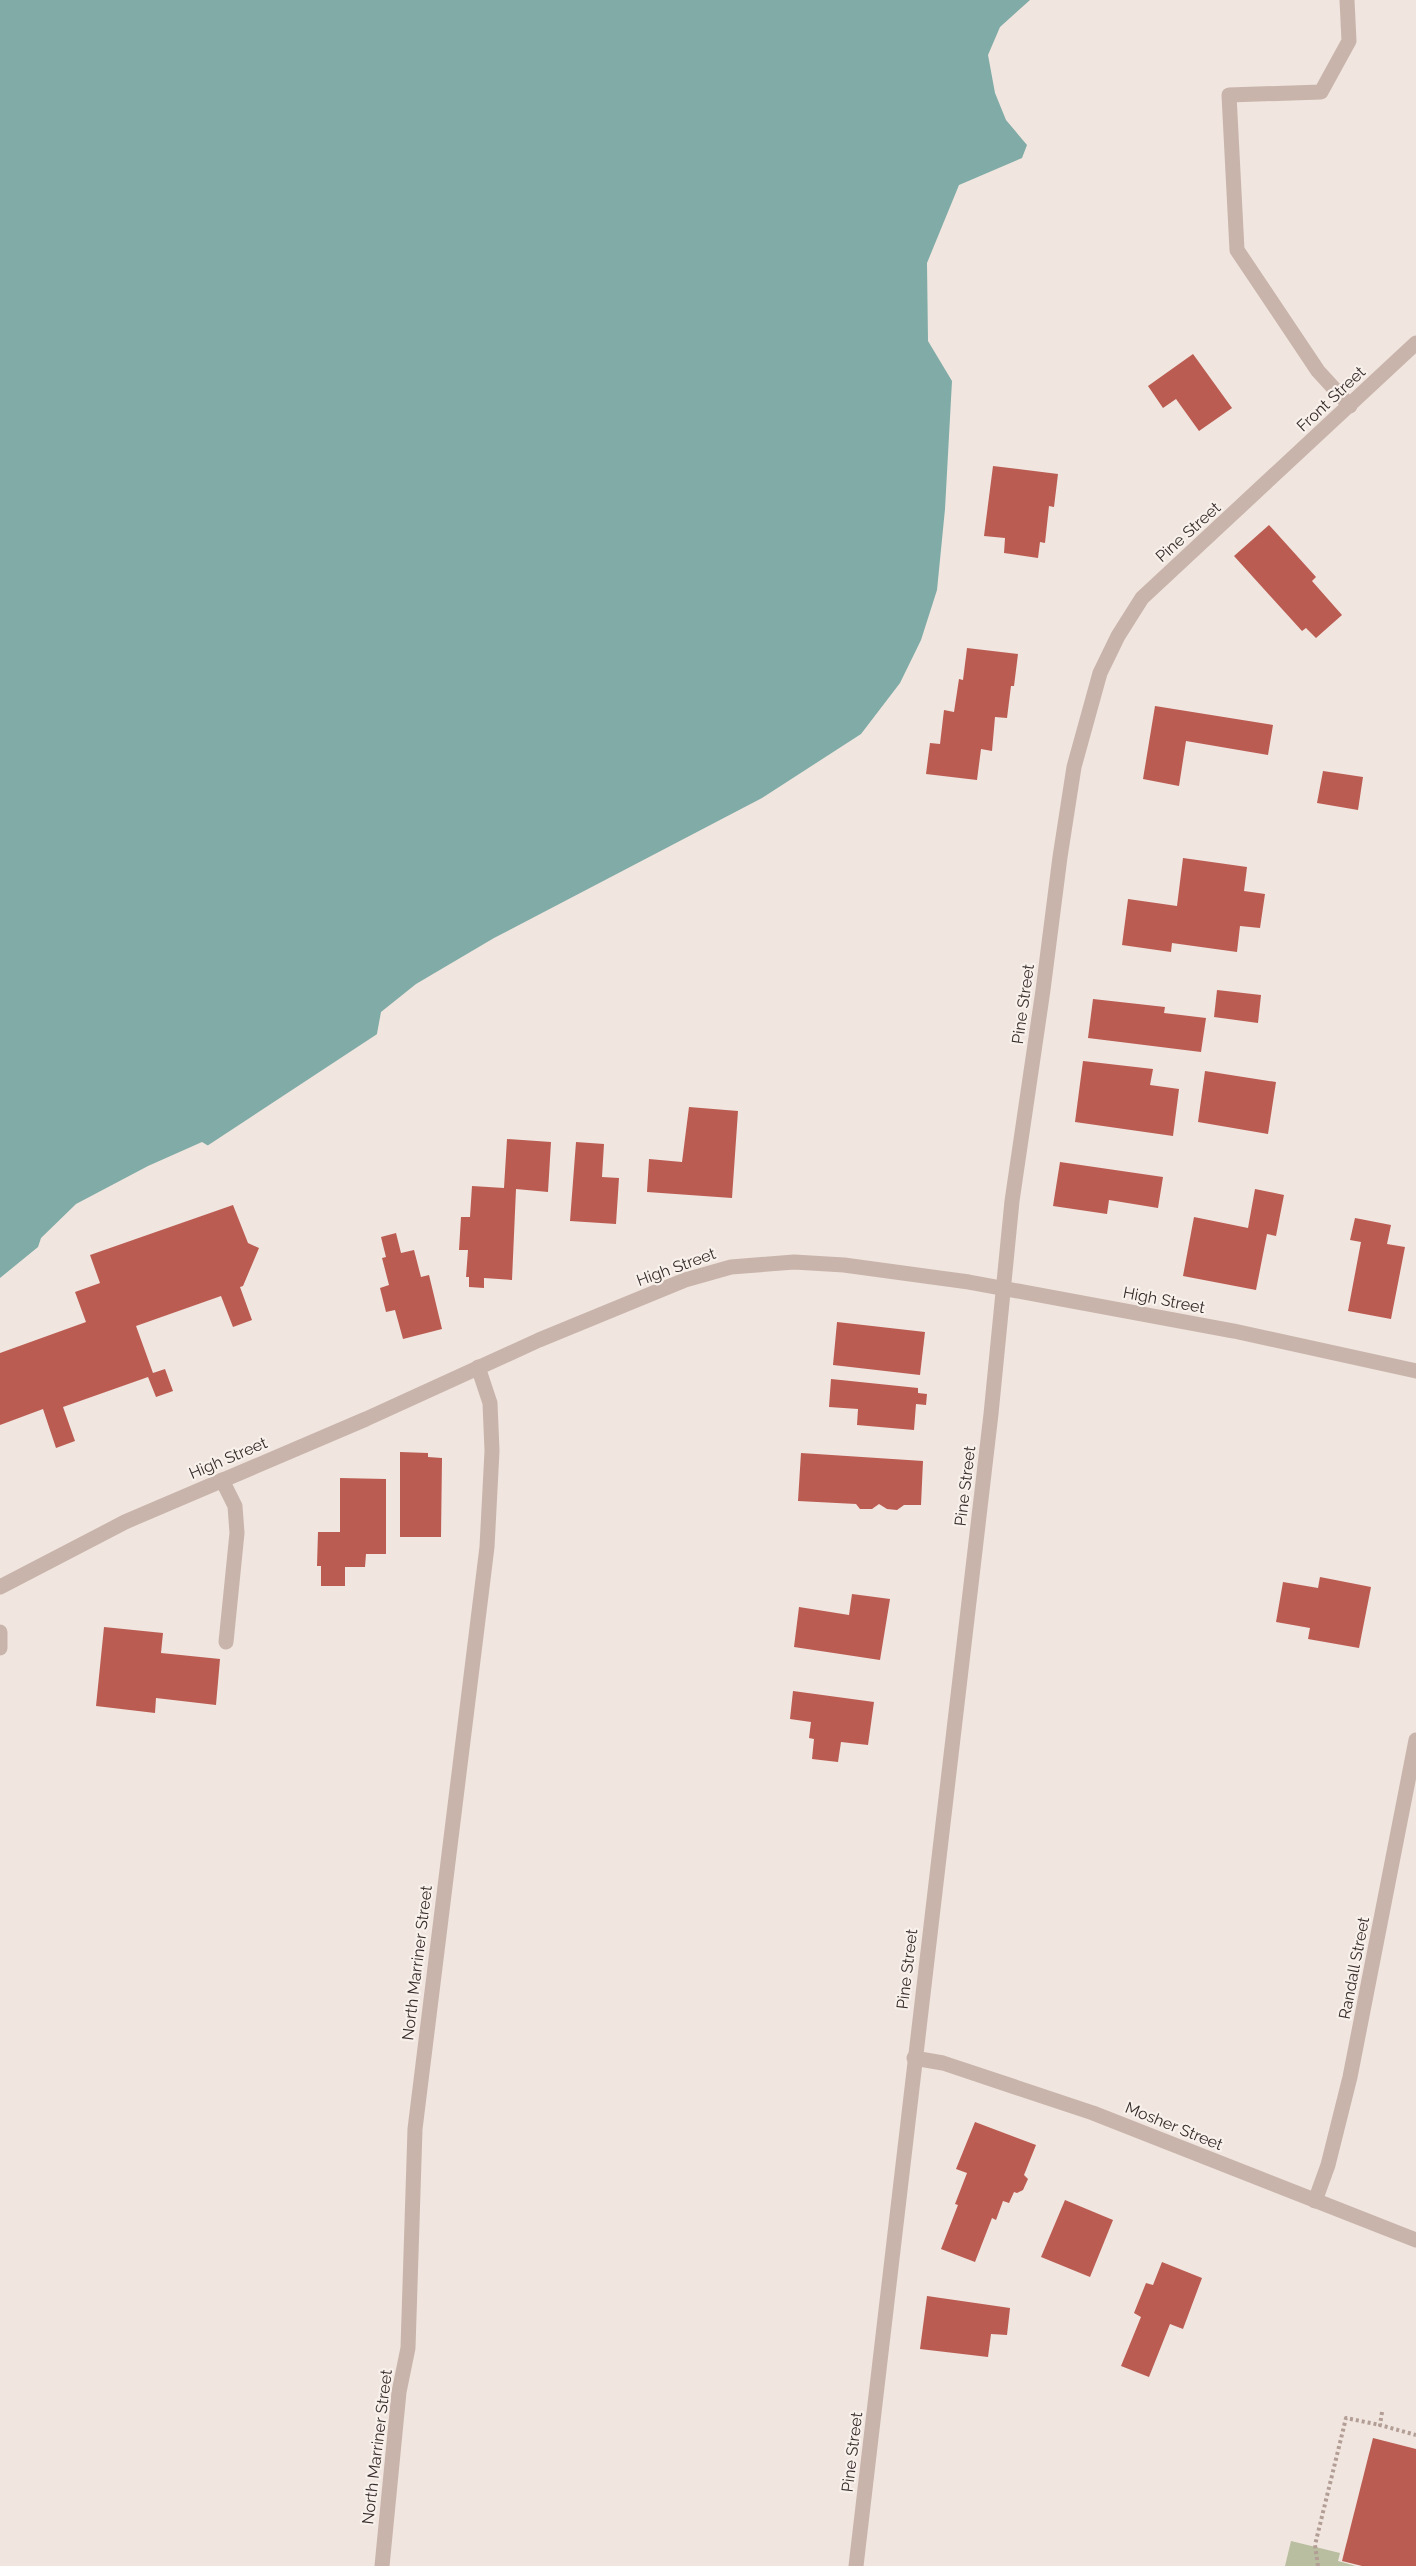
<svg xmlns="http://www.w3.org/2000/svg" width="1416" height="2566" font-family="Raleway,sans-serif">
  <style>
    .green { fill: #b9bea0 }
    .water { fill: #80aba6 }
    .pier { fill: #f0e5df }
    .building { fill: #bb5c52 }
    .lines { fill: none; stroke-linecap: round; stroke-linejoin: round }
    .path { stroke: #b39e96; stroke-width: 4; stroke-dasharray: 3 3; stroke-linecap: butt }
    .minor { stroke: #c8b4ab; stroke-width: 15 }
    .labels { text-anchor: middle; dominant-baseline: central; stroke-width: 4.5; stroke-linejoin: round; paint-order: stroke }
    .street-label { font-size: 16px; fill: #362c2a; stroke: #f8f0eb }
  </style>
  <rect width="100%" height="100%" fill="#f0e5df"/>
  <polygon class="green" points="1291,2541 1340,2553 1338,2561 1356,2566 1285,2566"/>
  <polygon class="water" points="0,0 1090,0 1038,46 1020,83 1042,127 993,209 967,240 944,620 879,738 587,896 67,1238 0,1285"/>
  <g class="pier">
    <polygon points="1030,0 1093,0 1041,48 1023,83 1045,127 1037,188 995,211 970,241 972,372 947,620 929,680 880,740 728,834 588,899 376,1039 381,1012 416,984 494,938 762,798 861,734 900,683 921,640 937,590 945,509 952,381 928,341 927,263 959,185 1022,158 1027,145 1006,120 995,93 988,55 1000,27"/>
    <polygon points="202,1142 212,1148 69,1240 0,1288 0,1278 38,1247 41,1238 76,1204 148,1166"/>
  </g>
  <g class="building">
    <polygon points="1193,354 1232,408 1199,431 1176,399 1163,408 1148,386"/>
    <polygon points="993,466 1058,474 1054,507 1049,506 1045,543 1040,542 1038,558 1004,553 1005,538 984,536"/>
    <polygon points="1269,525 1316,577 1312,581 1342,615 1316,638 1306,628 1302,631 1234,556"/>
    <polygon points="967,648 1018,654 1014,686 1011,686 1007,718 995,717 992,751 981,749 977,780 926,774 930,743 940,744 944,710 954,712 959,679 963,680"/>
    <polygon points="1155,706 1273,725 1268,755 1186,741 1179,786 1143,779"/>
    <polygon points="1323,771 1363,777 1358,810 1317,803"/>
    <polygon points="1183,858 1247,867 1244,891 1265,894 1260,928 1240,926 1237,952 1172,943 1171,952 1122,945 1128,899 1177,906"/>
    <polygon points="1217,990 1261,995 1258,1023 1214,1017"/>
    <polygon points="1093,999 1165,1007 1164,1013 1206,1018 1201,1052 1088,1038"/>
    <polygon points="1083,1061 1153,1069 1150,1085 1179,1089 1173,1136 1075,1122"/>
    <polygon points="1205,1071 1276,1082 1268,1134 1198,1122"/>
    <polygon points="689,1107 738,1111 732,1198 647,1192 649,1159 682,1162"/>
    <polygon points="507,1139 551,1142 548,1192 516,1189 512,1280 484,1278 484,1288 469,1287 469,1277 466,1277 468,1250 459,1250 461,1217 470,1217 472,1186 504,1188"/>
    <polygon points="576,1142 604,1144 602,1177 619,1178 616,1224 570,1221"/>
    <polygon points="1060,1162 1163,1177 1158,1208 1109,1200 1107,1214 1053,1206"/>
    <polygon points="1255,1189 1284,1195 1276,1236 1267,1234 1256,1290 1183,1276 1194,1217 1248,1228"/>
    <polygon points="233,1205 248,1243 259,1248 243,1286 240,1287 252,1320 233,1327 221,1296 136,1326 153,1373 165,1369 173,1391 156,1397 148,1377 63,1407 75,1441 56,1448 43,1409 0,1425 0,1353 86,1322 75,1292 100,1283 90,1255"/>
    <polygon points="1355,1218 1391,1225 1387,1244 1405,1247 1391,1319 1348,1311 1361,1242 1350,1240"/>
    <polygon points="396,1233 401,1253 414,1250 421,1277 429,1275 442,1329 403,1339 395,1310 386,1312 380,1288 389,1285 382,1258 386,1257 381,1237"/>
    <polygon points="837,1322 925,1332 920,1375 833,1365"/>
    <polygon points="831,1379 918,1388 918,1393 927,1394 926,1405 916,1404 914,1430 857,1425 858,1409 829,1407"/>
    <polygon points="400,1452 428,1453 428,1457 442,1458 441,1537 400,1537"/>
    <polygon points="801,1453 923,1461 921,1505 904,1505 897,1510 887,1509 879,1504 872,1509 860,1509 856,1504 798,1501"/>
    <polygon points="340,1478 386,1479 386,1554 366,1554 365,1567 345,1567 345,1586 321,1586 321,1566 317,1566 318,1532 340,1532"/>
    <polygon points="1320,1577 1371,1587 1359,1648 1308,1639 1310,1628 1276,1622 1283,1582 1318,1588"/>
    <polygon points="852,1594 890,1599 880,1660 794,1647 799,1607 849,1615"/>
    <polygon points="104,1627 163,1633 161,1653 220,1659 216,1705 156,1698 155,1713 96,1706"/>
    <polygon points="793,1691 874,1702 868,1745 841,1742 838,1762 812,1759 814,1739 809,1738 811,1722 790,1719"/>
    <polygon points="975,2122 1036,2145 1024,2175 1028,2179 1023,2190 1017,2193 1014,2192 1009,2203 1003,2201 996,2220 992,2218 975,2262 941,2249 958,2205 955,2204 967,2173 956,2169"/>
    <polygon points="1065,2200 1113,2220 1090,2277 1041,2257"/>
    <polygon points="1162,2262 1202,2278 1183,2329 1170,2324 1149,2377 1121,2366 1141,2317 1134,2313 1146,2283 1153,2285"/>
    <polygon points="927,2296 1010,2308 1007,2335 991,2334 988,2357 920,2349"/>
    <polygon points="1373,2438 1416,2449 1416,2566 1362,2566 1342,2561"/>
  </g>
  <g class="lines">
    <g class="path">
      <polyline points="1382,2412 1380,2425 1416,2435"/>
      <polyline points="1318,2566 1315,2545 1346,2418 1380,2425"/>
    </g>
    <g class="minor">
      <polyline points="1347,0 1349,41 1321,92 1229,95 1237,250 1318,371 1350,406"/>
      <polyline points="222,1480 235,1506 237,1533 226,1642"/>
      <polyline points="0,1587 125,1522 366,1419 539,1340 685,1280 731,1267 794,1262 844,1265 969,1282 1234,1331 1416,1371"/>
      <polyline points="0,1632 0,1648"/>
      <polyline points="914,2058 943,2063 1093,2113 1416,2240"/>
      <polyline points="1315,2201 1328,2165 1350,2077 1416,1740"/>
      <polyline points="382,2566 399,2392 408,2348 415,2129 487,1547 492,1451 490,1403 478,1367"/>
      <polyline points="856,2566 991,1414 1012,1201 1043,990 1060,857 1074,767 1100,673 1118,636 1142,598 1416,343"/>
    </g>
  </g>
  <g class="labels">
    <g class="street-label">
      <text transform="translate(1331 399) rotate(-43)">Front Street</text>
      <text transform="translate(1188 532) rotate(-42)">Pine Street</text>
      <text transform="translate(1023 1004) rotate(-82)">Pine Street</text>
      <text transform="translate(676 1267) rotate(-20)">High Street</text>
      <text transform="translate(1164 1300) rotate(11)">High Street</text>
      <text transform="translate(228 1458) rotate(-23)">High Street</text>
      <text transform="translate(965 1486) rotate(-83)">Pine Street</text>
      <text transform="translate(417 1963) rotate(-83)">North Marriner Street</text>
      <text transform="translate(1354 1968) rotate(-79)">Randall Street</text>
      <text transform="translate(907 1969) rotate(-83)">Pine Street</text>
      <text transform="translate(1174 2126) rotate(22)">Mosher Street</text>
      <text transform="translate(377 2447) rotate(-83)">North Marriner Street</text>
      <text transform="translate(852 2452) rotate(-83)">Pine Street</text>
    </g>
  </g>
</svg>
